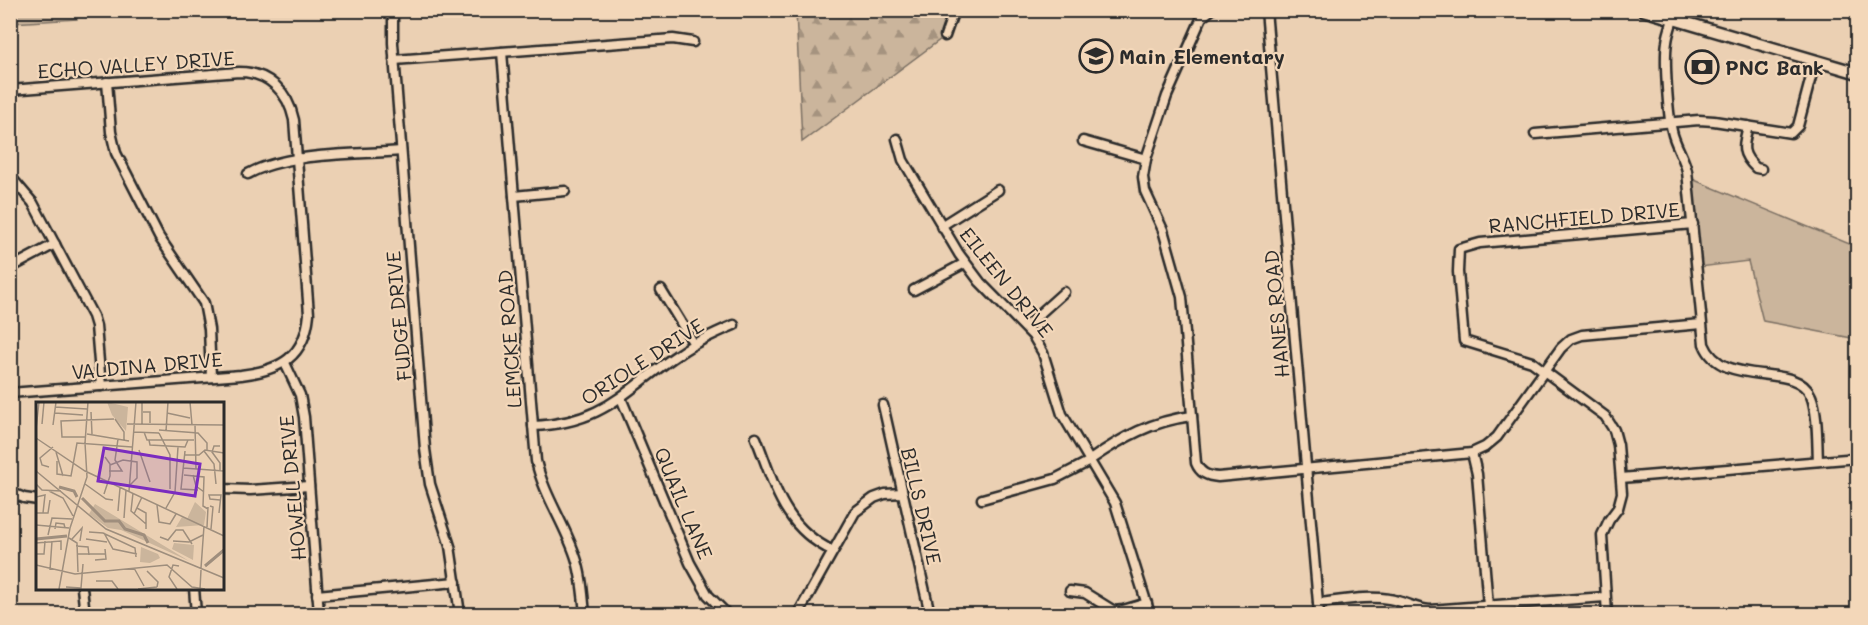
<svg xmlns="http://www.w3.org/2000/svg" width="1868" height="625" font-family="Mali,sans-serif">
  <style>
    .green { fill: #cbb59c; stroke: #7b7064; stroke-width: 1.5 }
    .forest { fill: url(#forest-firs); stroke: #7b7064; stroke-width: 1.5 }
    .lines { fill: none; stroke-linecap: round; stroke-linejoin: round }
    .minor-casing { stroke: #2b2b2b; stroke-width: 13 }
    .major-casing { stroke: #2b2b2b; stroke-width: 15 }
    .minor { stroke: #f3d7b9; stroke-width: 8 }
    .major { stroke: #f3d7b9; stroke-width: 10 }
    .labels { text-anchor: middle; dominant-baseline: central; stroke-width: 4.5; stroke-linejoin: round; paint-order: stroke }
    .poi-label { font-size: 20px; font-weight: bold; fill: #2b2b2b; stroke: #f3d7b9; text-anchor: start }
    .street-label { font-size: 20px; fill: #2b2b2b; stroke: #f3d7b9 }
    .inset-river { fill: none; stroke: #9f8e7d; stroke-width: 3 }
    .inset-road { fill: none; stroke: #9e8e7d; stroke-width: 1.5 }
    .view { fill: #7b2cbf; fill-opacity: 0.15; stroke: #7b2cbf; stroke-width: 3 }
    .inset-edge { fill: none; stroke: #2b2b2b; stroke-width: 3 }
  </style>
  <defs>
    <pattern id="forest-firs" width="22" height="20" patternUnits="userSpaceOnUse" patternTransform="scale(1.5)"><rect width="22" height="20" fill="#cbb59c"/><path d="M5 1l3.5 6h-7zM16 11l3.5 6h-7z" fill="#a5937f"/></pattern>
  </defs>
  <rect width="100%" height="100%" fill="#ebd0b3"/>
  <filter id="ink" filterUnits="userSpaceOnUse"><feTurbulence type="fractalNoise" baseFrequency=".0167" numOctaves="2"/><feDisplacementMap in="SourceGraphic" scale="12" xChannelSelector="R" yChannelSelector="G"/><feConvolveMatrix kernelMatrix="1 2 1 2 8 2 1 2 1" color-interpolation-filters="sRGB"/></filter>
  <g filter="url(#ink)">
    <g class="green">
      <polygon points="11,10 77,11 77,19 11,23"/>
      <polygon points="1692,179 1852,245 1857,297 1857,339 1763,321 1748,261 1700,267"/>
    </g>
    <polygon class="forest" points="796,11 954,11 945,36 802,142"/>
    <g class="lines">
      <defs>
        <g id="minor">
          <polyline points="393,10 393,43 425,449 430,484 450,546 460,614"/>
          <path d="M 1211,10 L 1202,17 L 1167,96 L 1146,159 L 1143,177 L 1145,191 L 1163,230 L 1182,297 L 1196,463 C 1200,473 1207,476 1218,477 L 1472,453 L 1485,447 L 1497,437 L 1561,348 L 1571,339 L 1582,335 L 1701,324"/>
          <polyline points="1266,10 1319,614"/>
          <path d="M 1676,10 C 1673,21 1668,32 1667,42 C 1664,60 1668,113 1672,131 C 1675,145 1684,157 1687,171 L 1704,344 C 1722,390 1796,360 1811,396 C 1818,412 1817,443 1818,461"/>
          <polyline points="945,36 954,10"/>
          <path d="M 502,52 L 536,461 C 544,495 564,523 575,555 C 582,574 583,595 585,614"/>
          <polyline points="394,60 673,39 693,42"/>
          <polyline points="107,82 111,132 116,153 159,237 204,303 209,329 211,377"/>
          <path d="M 10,90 L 239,72 C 269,72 288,92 294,120 L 309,314 C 305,357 281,370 241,375 L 10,393"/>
          <path d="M 1748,126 C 1743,146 1740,153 1756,168 L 1761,169"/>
          <polyline points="1535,134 1699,120 1714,121 1791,133 1798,126 1815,62"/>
          <polyline points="897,139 903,160 959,254 980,282 1033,336 1043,353 1062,414 1115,503 1150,614"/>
          <polyline points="1083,141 1146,159"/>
          <path d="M 248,174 C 288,152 355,155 401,151"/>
          <polyline points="10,176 33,203 93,316 96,326 101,386"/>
          <polyline points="514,196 565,191"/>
          <polyline points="941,226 998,190"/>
          <polyline points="10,268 55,244"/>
          <polyline points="661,290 694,344"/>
          <polyline points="914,290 965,263"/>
          <polyline points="1025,327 1064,292"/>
          <polyline points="285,363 300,395 304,417 319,614"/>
          <polyline points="621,398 690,563 708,595 727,614"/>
          <polyline points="883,405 930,614"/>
          <path d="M 533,426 C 606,423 624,390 680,353 C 697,341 715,333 734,325"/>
          <path d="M 756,438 C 775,486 783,527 833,551"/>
          <polyline points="1472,453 1477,474 1488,606"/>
          <path d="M 1090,460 C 1123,437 1152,421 1192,416"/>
          <polyline points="1621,478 1858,458"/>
          <polyline points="222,489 250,490 309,486"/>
          <polyline points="10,492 24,498 38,500"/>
          <polyline points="982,499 1055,479 1090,461"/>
          <polyline points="82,588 85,614"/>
          <polyline points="194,588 196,614"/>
          <polyline points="1070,591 1085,593 1114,611 1123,610 1147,603"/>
          <polyline points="317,595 456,582"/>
          <path d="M 1318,603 C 1341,601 1367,595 1389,599 C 1404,601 1415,609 1430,610 L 1605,597"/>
          <polyline points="798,614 855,512 874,498 885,494 902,493"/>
          <polyline points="1607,614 1602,535 1609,520 1618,508 1622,493 1618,445 1614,430 1605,416 1532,362 1464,341 1458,272 1459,249 1480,243 1693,224"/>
        </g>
        <polyline id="major" points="1643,10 1858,73"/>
      </defs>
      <use href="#minor" class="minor-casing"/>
      <use href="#major" class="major-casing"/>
      <use href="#minor" class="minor"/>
      <use href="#major" class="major"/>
    </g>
  </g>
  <defs>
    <symbol id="school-ring" viewBox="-11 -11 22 22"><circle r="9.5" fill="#f3d7b9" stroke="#2b2b2b" stroke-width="1.5"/><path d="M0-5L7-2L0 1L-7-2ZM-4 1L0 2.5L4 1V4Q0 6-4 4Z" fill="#2b2b2b"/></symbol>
    <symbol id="bank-ring" viewBox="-11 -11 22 22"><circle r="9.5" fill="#f3d7b9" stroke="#2b2b2b" stroke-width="1.5"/><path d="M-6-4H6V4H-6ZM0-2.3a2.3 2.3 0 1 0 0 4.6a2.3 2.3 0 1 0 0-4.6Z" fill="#2b2b2b"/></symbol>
  </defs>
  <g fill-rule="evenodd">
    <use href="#school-ring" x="1077" y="37" width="38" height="38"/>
    <use href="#bank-ring" x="1683" y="48" width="38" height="38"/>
  </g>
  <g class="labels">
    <g class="poi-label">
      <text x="1119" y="56">Main Elementary</text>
      <text x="1725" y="67">PNC Bank</text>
    </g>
    <g class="street-label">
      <text transform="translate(136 64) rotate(-4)">ECHO VALLEY DRIVE</text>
      <text transform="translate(1584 217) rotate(-5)">RANCHFIELD DRIVE</text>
      <text transform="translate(1007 282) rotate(51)">EILEEN DRIVE</text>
      <text transform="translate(1276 314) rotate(-95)">HANES ROAD</text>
      <text transform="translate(398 316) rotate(-95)">FUDGE DRIVE</text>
      <text transform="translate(509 339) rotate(-94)">LEMCKE ROAD</text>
      <text transform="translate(642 361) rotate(-33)">ORIOLE DRIVE</text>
      <text transform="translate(147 365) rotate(-5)">VALDINA DRIVE</text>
      <text transform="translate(292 488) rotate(-95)">HOWELL DRIVE</text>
      <text transform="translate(684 503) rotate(67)">QUAIL LANE</text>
      <text transform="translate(922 506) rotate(77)">BILLS DRIVE</text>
    </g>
  </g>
  <g transform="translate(36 402)">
    <rect width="188" height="188" fill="#ebd0b3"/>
    <path d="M 71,0 L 92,5 L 90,29 L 76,13 ZM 59,102 L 153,159 L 85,128 L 72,126 L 53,112 ZM 138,141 L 158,143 L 157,158 L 136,147 ZM 105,145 L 122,152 L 124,156 L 114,161 L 104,160 Z" fill="#cbb59c"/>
    <path d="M 159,100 L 170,110 L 168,123 L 140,125 L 146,115 L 151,117 Z" fill="#cbb59c"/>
    <path class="inset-river" d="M 23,85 L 38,89 L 41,95M 46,96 L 69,119 L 83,119 L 89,127 L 108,133 L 112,141M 0,137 L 31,134M 169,164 L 188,148"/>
    <path class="inset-road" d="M 154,0 L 156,23M 19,5 L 51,7M 55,10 L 56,32M 107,10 L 114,10 L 114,21M 19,11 L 47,13M 131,11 L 154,16M 79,17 L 88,30 L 88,38M 6,22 L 8,0M 91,22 L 188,23M 17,23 L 20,0M 106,23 L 106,0M 159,23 L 160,68M 0,27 L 3,0M 123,28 L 162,31 L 171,41 L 171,49M 130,29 L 132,0M 98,30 L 123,31M 108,30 L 111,38 L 158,38M 123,31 L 134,53 L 134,87M 51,32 L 93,39M 49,35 L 26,35 L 25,19 L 78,17M 0,36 L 49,69 L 188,134M 113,38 L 114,43 L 149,45 L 152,38M 103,48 L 114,80M 149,49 L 145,87 L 162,88M 168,49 L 178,62 L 180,82M 20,50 L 27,74M 148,53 L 163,53 L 169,48 L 188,51M 21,59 L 21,72 L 35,74 L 41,41 L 96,45M 74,63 L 87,58 L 101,60 L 101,76 L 94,83M 13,65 L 6,63 L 4,56 L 17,45M 147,66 L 188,69M 0,69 L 70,127 L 188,176M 73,69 L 86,69 L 79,58 L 82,37M 184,69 L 184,61 L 176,50 L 178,44 L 184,44M 148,73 L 168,75 L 167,104 L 172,107M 157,73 L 160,84 L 168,90M 0,82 L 6,88 L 25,89M 49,82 L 70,97 L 77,98M 13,89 L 27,96 L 37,114M 93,89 L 100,0M 97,91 L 95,109 L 110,122M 68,92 L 74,74 L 74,62 L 69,55M 0,95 L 9,93 L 7,111M 121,103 L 123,120 L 134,122 L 140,112M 174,104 L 177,105 L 175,127M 101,106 L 110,111 L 110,127M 130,106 L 139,90 L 142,45M 82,109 L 84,86M 0,111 L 12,111 L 14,98M 183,111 L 185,93 L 173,93 L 174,97 L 184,98M 98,112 L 106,95M 88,116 L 90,88M 0,123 L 33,126M 171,125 L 172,105M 19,127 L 20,121 L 28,122 L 29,126M 53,130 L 67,131 L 99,146 L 100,155M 68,131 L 77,147 L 101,152M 12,133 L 16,116 L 36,117M 124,135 L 132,138 L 140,128 L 147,128 L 156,142M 33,136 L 41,141 L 42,170M 36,137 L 46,126 L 44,139M 50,137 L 71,140M 137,139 L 153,140 L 167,133M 0,141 L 25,139 L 25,148M 40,144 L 52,145 L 53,153M 0,152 L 8,152 L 9,139M 42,152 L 70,152M 59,158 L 70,157 L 69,147M 0,163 L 39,172 L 131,163 L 156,185 L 169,187M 98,166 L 108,184M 165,166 L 168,124M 14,168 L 16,139M 111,169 L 122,180 L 121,185M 60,179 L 76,179 L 82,187M 30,185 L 45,186 L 47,162M 23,187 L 34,126 L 51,75 L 49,41 L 52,0M 102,187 L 121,185M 141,187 L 133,175 L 137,163 L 143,164M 164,187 L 165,168"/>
    <path class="view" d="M 68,46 L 164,62 L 159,94 L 62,79 Z"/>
    <rect width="188" height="188" class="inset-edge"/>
  </g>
  <rect width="1868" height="625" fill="none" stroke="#f3d7b9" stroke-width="36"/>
  <rect x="18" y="18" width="1832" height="589" fill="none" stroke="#2b2b2b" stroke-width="2" filter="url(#ink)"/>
</svg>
